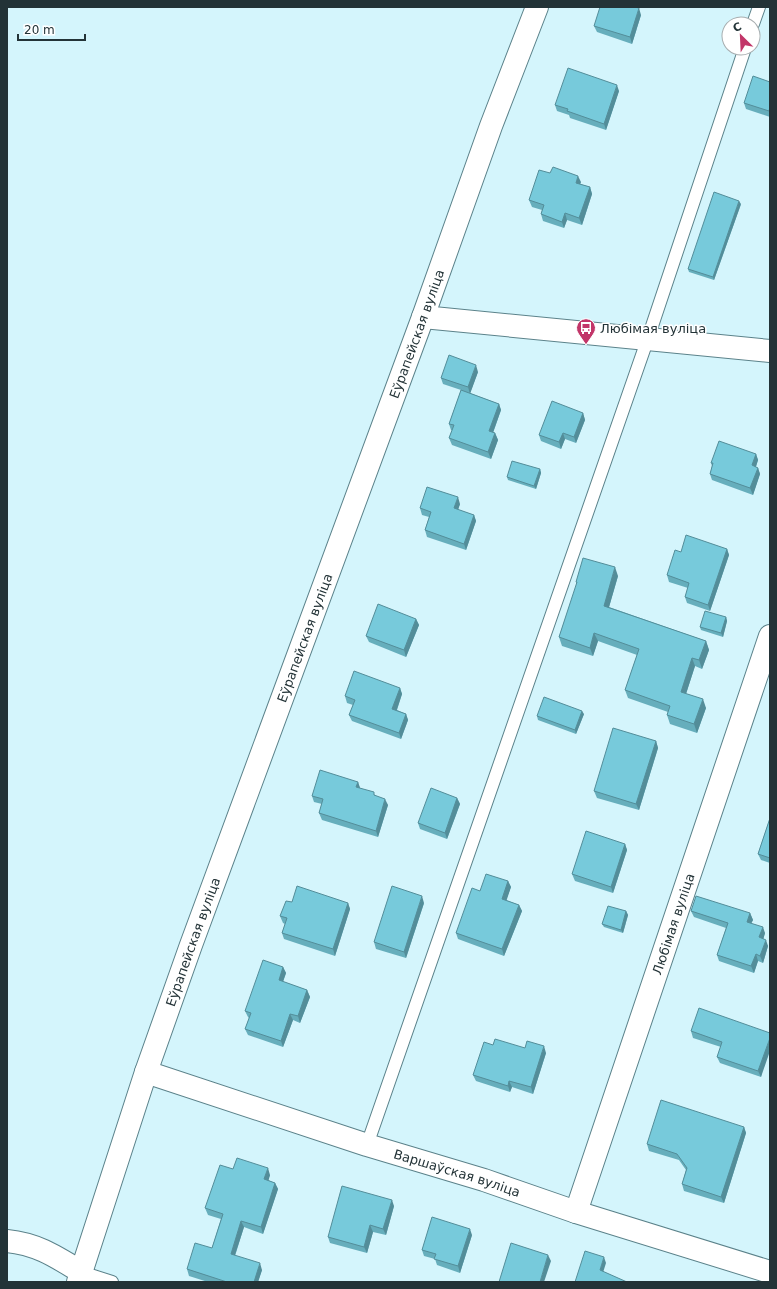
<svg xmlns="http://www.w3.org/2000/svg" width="777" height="1289" font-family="'DejaVu Sans',sans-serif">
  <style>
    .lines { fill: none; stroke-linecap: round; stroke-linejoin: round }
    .service-casing { stroke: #5b828a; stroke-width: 14 }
    .minor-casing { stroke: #5b828a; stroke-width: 24 }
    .tertiary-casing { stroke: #5b828a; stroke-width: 24 }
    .service { stroke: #fff; stroke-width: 12 }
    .minor { stroke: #fff; stroke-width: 22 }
    .tertiary { stroke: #fff; stroke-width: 22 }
    .wall { fill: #66aebc }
    .shaded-wall { fill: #538d99 }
    .building { fill: #77cadb; stroke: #538d99 }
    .labels { text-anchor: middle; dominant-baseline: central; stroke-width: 3; stroke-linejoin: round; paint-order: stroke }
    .poi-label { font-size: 13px; fill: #233337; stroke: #fff; text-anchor: start }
    .street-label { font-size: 13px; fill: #233337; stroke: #fff }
  </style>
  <rect width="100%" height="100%" fill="#d4f5fc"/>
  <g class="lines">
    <defs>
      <g id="service">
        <polyline points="753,24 759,7"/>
        <polyline points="367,1145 648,338 745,48"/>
        <polyline points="81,1272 112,1282"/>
      </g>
      <g id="minor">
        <polyline points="423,317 770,351"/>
        <path id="s1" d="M 146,1072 L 367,1145 L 484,1180 L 576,1212 L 770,1272"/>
        <path id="s2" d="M 576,1212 L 770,636"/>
        <path d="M 7,1241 C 37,1244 55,1256 81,1272"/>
      </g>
      <g id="tertiary">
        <path id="s3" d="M 78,1282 L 146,1072 L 191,945 L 423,317 L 491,126 L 537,7"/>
      </g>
    </defs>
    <use href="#service" class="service-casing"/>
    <use href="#minor" class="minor-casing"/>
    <use href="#tertiary" class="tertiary-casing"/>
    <use href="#service" class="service"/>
    <use href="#minor" class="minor"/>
    <use href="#tertiary" class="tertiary"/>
  </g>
  <g class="wall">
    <polygon points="641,15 632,44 597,32 594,26"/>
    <polygon points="770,82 770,117 746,109 744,103"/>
    <polygon points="619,91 606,130 570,118 569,115 557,111 555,105"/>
    <polygon points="581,182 580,184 590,187 592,194 582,225 567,220 564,228 543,221 541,214 542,210 532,207 529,200"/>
    <polygon points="741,204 714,280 689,272 688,269"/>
    <polygon points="478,372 470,393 499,404 501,410 493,433 495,433 498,440 491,459 452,445 449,438 452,430 451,430 449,424 461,390 443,384 441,378"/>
    <polygon points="583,413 585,420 576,443 565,439 561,449 541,441 539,435"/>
    <polygon points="756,454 758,460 756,467 758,468 760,474 753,495 712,480 710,474 712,466 711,463"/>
    <polygon points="540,469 541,473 536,489 508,480 507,477"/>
    <polygon points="460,504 458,510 474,515 476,521 466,550 427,537 425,530 429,517 422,515 420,508"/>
    <polygon points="727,549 729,555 710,611 687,603 685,597 688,588 669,582 667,575 681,552"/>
    <polygon points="618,576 609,607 706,641 709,650 702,669 695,666 686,694 706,708 697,733 670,724 667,715 668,712 628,698 625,690 637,655 598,641 593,656 562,646 559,637 577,585 576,582"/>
    <polygon points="726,617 727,621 723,637 701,630 700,627"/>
    <polygon points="416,619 419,625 406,657 369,642 366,636"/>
    <polygon points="400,688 402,694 397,710 406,714 408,720 401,739 352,721 349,715 353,705 347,703 345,696"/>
    <polygon points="584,714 576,734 538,720 537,716"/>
    <polygon points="656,741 658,748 639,810 597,798 594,791"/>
    <polygon points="358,782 360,788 375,795 388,805 378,837 322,820 319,813 322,804 314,802 312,796"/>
    <polygon points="457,798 460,804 447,839 420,829 418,823"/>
    <polygon points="770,818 770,863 761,860 758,854"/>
    <polygon points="625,844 627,850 613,893 575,881 572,874"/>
    <polygon points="508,881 511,887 506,900 519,905 522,911 504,956 458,939 456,933 480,891"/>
    <polygon points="348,903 350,909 335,956 284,939 282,933 285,924 283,923 280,916"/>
    <polygon points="424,903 406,958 376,949 374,942"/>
    <polygon points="626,911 628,915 623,933 604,927 602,924"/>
    <polygon points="691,911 750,913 753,920 751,923 765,933 763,939 768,946 763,963 758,961 754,973 719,961 717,955 726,928 694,917"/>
    <polygon points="283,967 286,973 283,982 307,990 310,997 300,1023 293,1020 283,1047 248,1035 245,1029 249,1018 248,1017 245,1011"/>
    <polygon points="691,1031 770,1033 761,1077 720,1063 717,1057 721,1047 693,1038"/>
    <polygon points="493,1045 525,1048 546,1053 533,1094 512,1087 510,1092 476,1081 473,1075"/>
    <polygon points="744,1127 746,1133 724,1203 684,1191 682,1184 686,1170 679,1160 649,1151 647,1144"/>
    <polygon points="233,1169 270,1175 268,1180 275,1183 278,1189 263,1234 244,1227 235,1256 262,1270 258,1282 208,1282 189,1276 187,1269 212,1248 221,1219 208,1215 205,1208"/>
    <polygon points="394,1206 386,1235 373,1232 367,1253 330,1243 328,1237"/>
    <polygon points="472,1235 460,1273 437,1265 435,1259 424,1256 422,1250"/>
  </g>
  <g class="shaded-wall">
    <polygon points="639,8 641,15 632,44 630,37"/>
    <polygon points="617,85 619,91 606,130 604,124"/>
    <polygon points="578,176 581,182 578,189 576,183"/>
    <polygon points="590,187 592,194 582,225 579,218"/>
    <polygon points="739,201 741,204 714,280 713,277"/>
    <polygon points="565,213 567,220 564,228 562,222"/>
    <polygon points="476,365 478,372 470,394 468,387"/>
    <polygon points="499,404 501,410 491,438 489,431"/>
    <polygon points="583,413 585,420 576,443 574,437"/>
    <polygon points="495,433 498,440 491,459 488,452"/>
    <polygon points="563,433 565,439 561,449 559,442"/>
    <polygon points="756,454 758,460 754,472 752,465"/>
    <polygon points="758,468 760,474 753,495 750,488"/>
    <polygon points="540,469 541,473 536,489 534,486"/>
    <polygon points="458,497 460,504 456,515 454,508"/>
    <polygon points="474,515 476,521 466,550 464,544"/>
    <polygon points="727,549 729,555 710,611 708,605"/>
    <polygon points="615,567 618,576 607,614 604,606"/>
    <polygon points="726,617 727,621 723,637 721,633"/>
    <polygon points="416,619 419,625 406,657 404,650"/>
    <polygon points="594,633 598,641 593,656 590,648"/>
    <polygon points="706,641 709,650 702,669 699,660"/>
    <polygon points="692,658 695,666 684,700 681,692"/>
    <polygon points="400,688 402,694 395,715 392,709"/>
    <polygon points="703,699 706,708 697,733 694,724"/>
    <polygon points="582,711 584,714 576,734 575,730"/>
    <polygon points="406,714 408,720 401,739 399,733"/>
    <polygon points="656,741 658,748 639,810 636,804"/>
    <polygon points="358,782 360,788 356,787"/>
    <polygon points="457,798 460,804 447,839 445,833"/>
    <polygon points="385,799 388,805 378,837 376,831"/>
    <polygon points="625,844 627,850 613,893 611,887"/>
    <polygon points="508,881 511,887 505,905 502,899"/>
    <polygon points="422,896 424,903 406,958 404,952"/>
    <polygon points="348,903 350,909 335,956 333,949"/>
    <polygon points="519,905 522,911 504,956 502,949"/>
    <polygon points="626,911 628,915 623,933 621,930"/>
    <polygon points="750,913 753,920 749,928 747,922"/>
    <polygon points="763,927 765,933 762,944 759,937"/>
    <polygon points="766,940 768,946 763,963 760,956"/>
    <polygon points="756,954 758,961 754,973 751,966"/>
    <polygon points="283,967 286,973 281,987 279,980"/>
    <polygon points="307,990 310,997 300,1023 298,1016"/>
    <polygon points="290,1014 293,1020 283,1047 281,1041"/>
    <polygon points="770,1038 770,1051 761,1077 758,1071"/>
    <polygon points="544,1046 546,1053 533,1094 531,1087"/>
    <polygon points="509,1081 512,1087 510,1092 508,1086"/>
    <polygon points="744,1127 746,1133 724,1203 721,1197"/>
    <polygon points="268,1168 270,1175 267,1186 264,1179"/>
    <polygon points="275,1183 278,1189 263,1234 261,1227"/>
    <polygon points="392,1200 394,1206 386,1235 383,1229"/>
    <polygon points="241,1221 244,1227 233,1261 231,1254"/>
    <polygon points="370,1225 373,1232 367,1253 364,1247"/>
    <polygon points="470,1229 472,1235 460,1273 458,1266"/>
    <polygon points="548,1255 551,1261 544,1282 540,1282"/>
    <polygon points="604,1257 606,1263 602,1276 600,1270"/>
    <polygon points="260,1263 262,1270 258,1282 254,1282"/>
  </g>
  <g class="building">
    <polygon points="600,7 635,7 639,8 630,37 594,26"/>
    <polygon points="568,68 617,85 604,124 567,111 568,109 555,105"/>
    <polygon points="753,76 770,82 770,107 769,111 744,103"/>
    <polygon points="553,167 578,176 576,183 590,187 579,218 565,213 562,222 541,214 544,205 529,200 539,170 550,173"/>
    <polygon points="714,192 739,201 713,277 688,269"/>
    <polygon points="449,355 476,365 468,387 441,378"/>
    <polygon points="461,390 499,404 489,431 495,433 488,452 449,438 454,425 449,424"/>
    <polygon points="552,401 583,413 574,437 563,433 559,442 539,435"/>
    <polygon points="719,441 756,454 752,465 758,468 750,488 710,474 713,463 711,463"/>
    <polygon points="512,461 540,469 534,486 507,477"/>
    <polygon points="427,487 458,497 454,508 474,515 464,544 425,530 431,512 420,508"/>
    <polygon points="686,535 727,549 708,605 685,597 689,583 667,575 675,550 681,552"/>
    <polygon points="583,558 615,567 604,606 706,641 699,660 692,658 681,692 703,699 694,724 667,715 670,706 625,690 639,649 594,633 590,648 559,637 577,582 576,582"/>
    <polygon points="378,604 416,619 404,650 366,636"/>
    <polygon points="705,611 726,617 721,633 700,627"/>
    <polygon points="354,671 400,688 392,709 406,714 399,733 349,715 355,700 345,696"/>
    <polygon points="544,697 582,711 575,730 537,716"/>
    <polygon points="613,728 656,741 636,804 594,791"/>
    <polygon points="320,770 358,782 356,787 374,792 374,795 385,799 376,831 319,813 323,799 312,796"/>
    <polygon points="431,788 457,798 445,833 418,823"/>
    <polygon points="770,818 770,858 758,854"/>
    <polygon points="586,831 625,844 611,887 572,874"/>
    <polygon points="486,874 508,881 502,899 519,905 502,949 456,933 472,888 480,891"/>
    <polygon points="297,886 348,903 333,949 282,933 287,918 280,916 286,901 292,902"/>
    <polygon points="392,886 422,896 404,952 374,942"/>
    <polygon points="696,896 750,913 747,922 763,927 759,937 766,940 760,956 756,954 751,966 717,955 728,923 691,911"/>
    <polygon points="608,906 626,911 621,930 602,924"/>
    <polygon points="263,960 283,967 279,980 307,990 298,1016 290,1014 281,1041 245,1029 251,1013 245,1011"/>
    <polygon points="699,1008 770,1033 770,1038 758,1071 717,1057 722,1042 691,1031"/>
    <polygon points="495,1039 525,1048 527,1041 544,1046 531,1087 509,1081 508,1086 473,1075 484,1042 493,1045"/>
    <polygon points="661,1100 744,1127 721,1197 682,1184 687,1168 677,1154 647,1144"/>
    <polygon points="237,1158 268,1168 264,1179 275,1183 261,1227 241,1221 231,1254 260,1263 254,1282 227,1282 187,1269 195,1243 212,1248 223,1214 205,1208 220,1165 233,1169"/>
    <polygon points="342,1186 392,1200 383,1229 370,1225 364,1247 328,1237"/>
    <polygon points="432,1217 470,1229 458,1266 434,1259 436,1254 422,1250"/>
    <polygon points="511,1243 548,1255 540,1282 499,1282"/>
    <polygon points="585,1251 604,1257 600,1270 627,1282 575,1282"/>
  </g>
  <defs>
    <symbol id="bus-pin" viewBox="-11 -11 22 30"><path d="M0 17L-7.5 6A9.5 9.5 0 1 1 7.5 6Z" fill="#c23669" stroke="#fff"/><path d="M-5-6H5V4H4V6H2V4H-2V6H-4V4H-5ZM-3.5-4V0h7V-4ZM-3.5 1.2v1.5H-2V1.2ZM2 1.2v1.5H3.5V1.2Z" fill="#fff"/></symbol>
  </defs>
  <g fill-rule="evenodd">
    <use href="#bus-pin" x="575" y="317" width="22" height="30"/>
  </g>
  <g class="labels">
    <g class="poi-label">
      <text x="600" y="328">Любімая вуліца</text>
    </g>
    <g class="street-label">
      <text stroke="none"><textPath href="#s3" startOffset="1007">Еўрапейская вуліца</textPath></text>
      <text stroke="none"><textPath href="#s3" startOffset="683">Еўрапейская вуліца</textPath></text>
      <text stroke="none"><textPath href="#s2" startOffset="304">Любімая вуліца</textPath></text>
      <text stroke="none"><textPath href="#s3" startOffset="359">Еўрапейская вуліца</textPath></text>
      <text stroke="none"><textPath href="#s1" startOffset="327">Варшаўская вуліца</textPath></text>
    </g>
  </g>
  <rect width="777" height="1289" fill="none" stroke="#233337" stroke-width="16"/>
  <g transform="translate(741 36) rotate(336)"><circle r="19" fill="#ffffff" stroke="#a7adaf"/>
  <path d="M0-3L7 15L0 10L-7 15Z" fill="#c23669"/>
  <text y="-6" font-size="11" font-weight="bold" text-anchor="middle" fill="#233337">С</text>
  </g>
  <path d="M18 34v6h67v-6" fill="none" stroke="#233337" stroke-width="2"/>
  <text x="24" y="34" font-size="12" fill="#233337" stroke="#ffffff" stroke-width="3" paint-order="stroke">20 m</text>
</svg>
